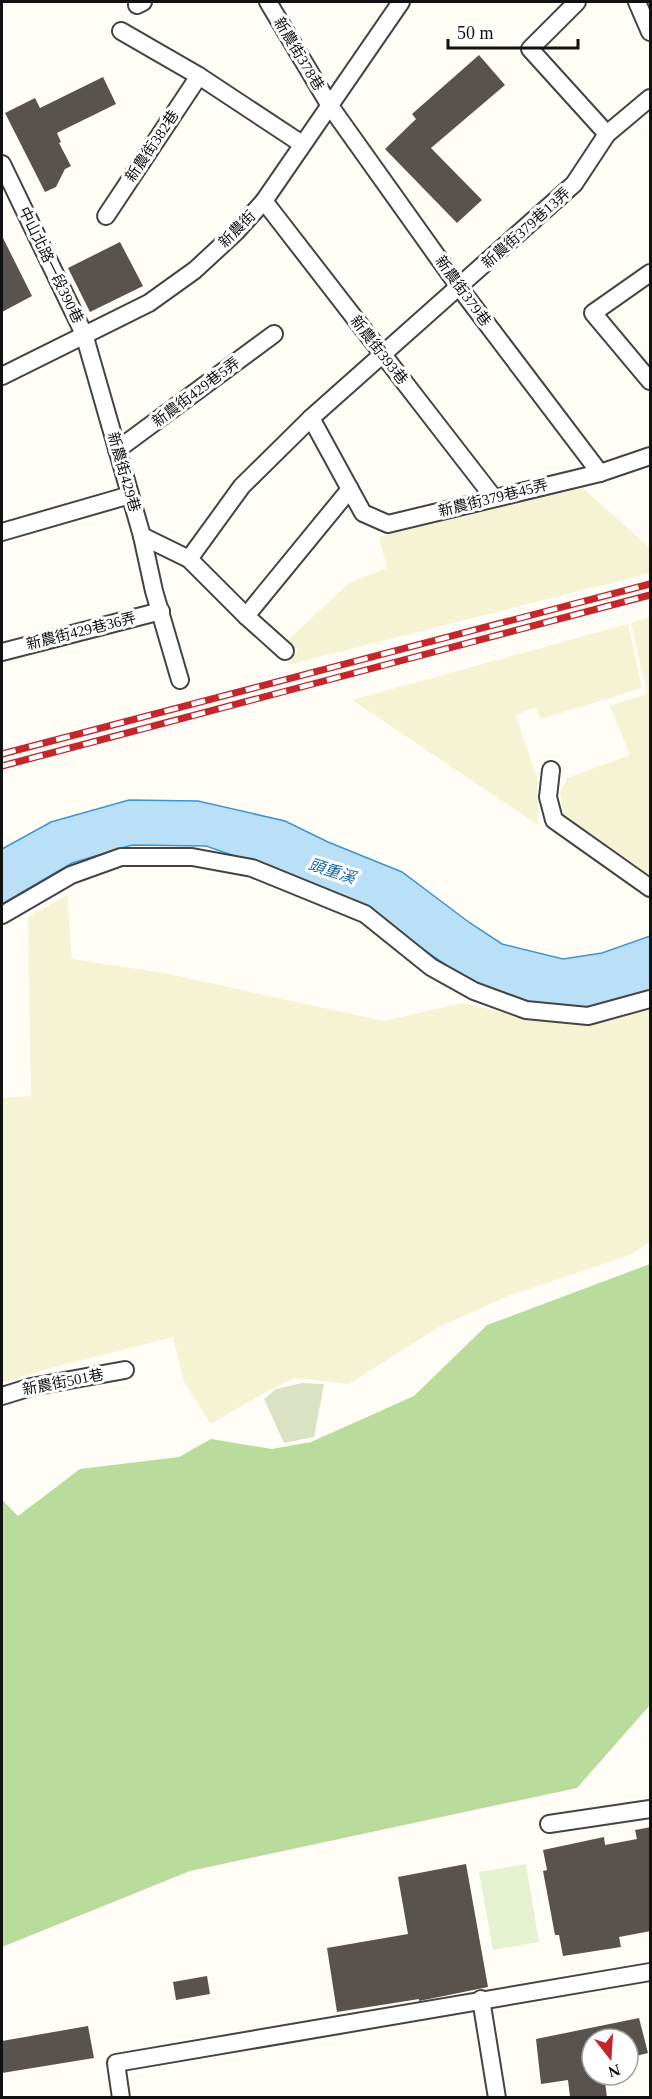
<svg xmlns="http://www.w3.org/2000/svg" width="652" height="2099" font-family="'Times New Roman','Noto Sans TC',serif">
  <style>
    .farmland { fill: #f6f3d4 }
    .forest { fill: #b9dc9c }
    .cemetery { fill: #d9e3c4 }
    .pitch { fill: #e6f2cf }
    .water { fill: #b9e0f7; stroke: #3f96cf; stroke-width: 1.5 }
    .building { fill: #5a524d }
    .lines { fill: none; stroke-linecap: round; stroke-linejoin: round }
    .minor-casing { stroke: #444; stroke-width: 20 }
    .minor { stroke: #fff; stroke-width: 16 }
    .rail-casing { stroke: #c4262e; stroke-width: 7 }
    .rail { stroke: #fff; stroke-width: 4.5; stroke-dasharray: 14; stroke-linecap: butt }
    .labels { text-anchor: middle; dominant-baseline: central; stroke-width: 6; stroke-linejoin: round; paint-order: stroke }
    .street-label { font-size: 15px; fill: #111; stroke: #fff }
    .water-label { font-size: 16px; font-style: italic; fill: #1768a6; stroke: #fff }
  </style>
  <rect width="100%" height="100%" fill="#fffdf5"/>
  <g class="farmland">
    <polygon points="583,488 650,548 650,573 288,665 298,649 287,641 349,583 387,568 379,537"/>
    <polygon points="650,617 650,876 627,861 563,813 560,792 567,778 630,755 610,706 647,694 631,623"/>
    <polygon points="628,624 642,688 541,719 535,707 516,716 537,778 538,825 352,700"/>
    <polygon points="67,895 72,959 164,973 384,1021 462,1003 525,1017 650,1005 650,1242 630,1255 508,1296 439,1327 349,1384 294,1378 257,1397 211,1424 184,1382 173,1337 47,1369 2,1382 2,1098 31,1096 28,917"/>
  </g>
  <polygon class="forest" points="650,1264 650,1705 577,1788 190,1871 2,1947 2,1500 18,1516 80,1469 179,1457 211,1439 272,1449 311,1442 414,1396 487,1325"/>
  <polygon class="cemetery" points="302,1383 324,1384 314,1437 284,1443 264,1399 276,1389"/>
  <polygon class="pitch" points="526,1864 539,1942 493,1950 479,1872"/>
  <polygon class="water" points="129,800 198,801 285,821 328,842 402,872 470,923 502,944 563,959 602,953 650,936 650,993 590,1008 548,1006 509,997 483,988 459,974 404,936 252,862 206,846 132,845 72,863 2,904 2,849 51,822"/>
  <g class="building">
    <polygon points="479,55 505,85 431,148 482,200 457,223 385,149 416,119 412,114"/>
    <polygon points="103,77 116,104 57,133 61,142 59,143 71,166 65,169 56,187 45,192 5,113 35,98 40,108"/>
    <polygon points="2,236 32,296 2,312"/>
    <polygon points="120,242 143,286 90,312 68,268"/>
    <polygon points="651,1827 651,1931 619,1937 621,1947 563,1956 559,1935 555,1935 543,1871 547,1870 543,1850 604,1837 605,1845 637,1839 635,1830"/>
    <polygon points="466,1864 488,1987 419,2001 419,1999 337,2012 327,1948 408,1934 398,1877"/>
    <polygon points="207,1976 210,1994 176,2000 173,1982"/>
    <polygon points="639,2018 648,2053 628,2058 628,2039 592,2039 592,2075 604,2075 607,2097 570,2097 568,2080 541,2084 536,2039"/>
    <polygon points="88,2026 94,2058 2,2073 2,2041"/>
  </g>
  <g class="lines">
    <defs>
      <g id="minor">
        <polyline points="268,2 330,106 459,287 600,473"/>
        <polyline points="577,2 530,49 607,134"/>
        <polyline points="637,2 650,32"/>
        <polyline points="137,5 143,2"/>
        <polyline points="121,31 199,76 302,144"/>
        <polyline points="2,164 84,334 142,536 154,591 180,680"/>
        <polyline points="264,201 494,498"/>
        <polyline points="106,216 199,76"/>
        <polyline points="650,273 593,313 650,381"/>
        <polyline points="2,376 149,303 195,270 236,232 264,201 401,2"/>
        <polyline points="311,418 363,513 388,524 600,473 650,456"/>
        <polyline points="117,450 274,334"/>
        <polyline points="2,532 130,495"/>
        <polyline points="142,536 189,559 246,616 285,651"/>
        <polyline points="189,559 242,486 311,418 574,184 607,134 650,98"/>
        <polyline points="246,616 350,489"/>
        <polyline points="2,652 161,611"/>
        <polyline points="551,770 548,797 554,820 650,888"/>
        <polyline points="2,915 71,875 121,857 192,857 252,868 365,914 431,967 474,991 526,1010 588,1016 650,999"/>
        <polyline points="2,1396 31,1387 125,1370"/>
        <polyline points="549,1824 650,1809"/>
        <polyline points="481,1999 497,2098"/>
        <polyline points="121,2098 116,2063 650,1972"/>
      </g>
    </defs>
    <use href="#minor" class="minor-casing"/>
    <use href="#minor" class="minor"/>
    <defs>
      <g id="rail">
        <polyline points="2,754 650,584"/>
        <polyline points="2,766 650,595"/>
      </g>
    </defs>
    <use href="#rail" class="rail-casing"/>
    <use href="#rail" class="rail"/>
  </g>
  <g class="labels">
    <g class="street-label">
      <text transform="translate(299 54) rotate(59)">新農街378巷</text>
      <text transform="translate(152 146) rotate(-56)">新農街382巷</text>
      <text transform="translate(526 228) rotate(-42)">新農街379巷13弄</text>
      <text transform="translate(237 229) rotate(-45)">新農街</text>
      <text transform="translate(51 265) rotate(64)">中山北路一段390巷</text>
      <text transform="translate(463 291) rotate(54)">新農街379巷</text>
      <text transform="translate(379 350) rotate(52)">新農街393巷</text>
      <text transform="translate(196 392) rotate(-37)">新農街429巷5弄</text>
      <text transform="translate(124 472) rotate(74)">新農街429巷</text>
      <text transform="translate(493 498) rotate(-14)">新農街379巷45弄</text>
      <text transform="translate(81 631) rotate(-14)">新農街429巷36弄</text>
      <text transform="translate(63 1382) rotate(-11)">新農街501巷</text>
    </g>
    <g class="water-label">
      <text transform="translate(332 871) rotate(18)">頭重溪</text>
    </g>
  </g>
  <rect width="652" height="2099" fill="none" stroke="#111111" stroke-width="6"/>
  <g transform="translate(610 2057) rotate(163)"><circle r="28" fill="#ffffff" stroke="#a0a0a0" stroke-width="1.5"/>
  <path d="M0-4.5L10 22L0 15L-10 22Z" fill="#c4262e"/>
  <text y="-9" font-size="16" font-weight="bold" text-anchor="middle" fill="#111111">N</text>
  </g>
  <path d="M448 39v9h130v-9" fill="none" stroke="#111111" stroke-width="3"/>
  <text x="457" y="39" font-size="18" fill="#111111" stroke="#ffffff" stroke-width="4.5" paint-order="stroke">50 m</text>
</svg>
